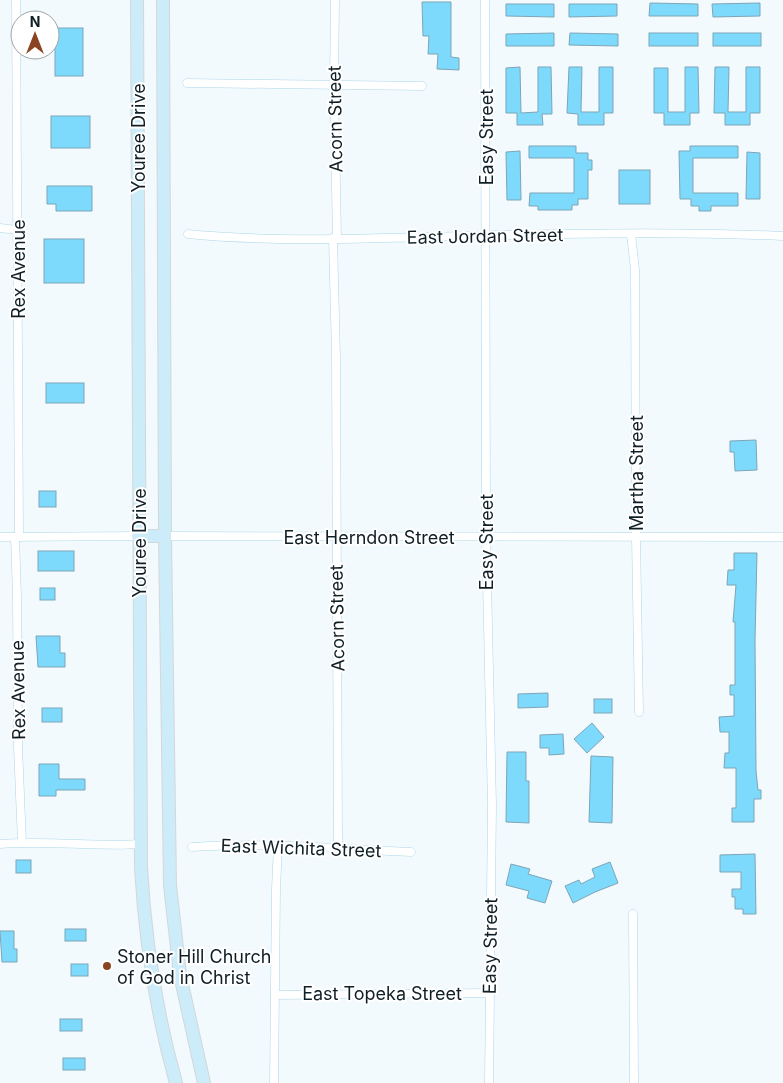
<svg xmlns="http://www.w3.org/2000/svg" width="783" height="1083" font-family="Inter,sans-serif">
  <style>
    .building { fill: #7ddafd; stroke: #7da5b5 }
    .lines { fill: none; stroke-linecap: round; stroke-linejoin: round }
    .street-casing { stroke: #add7e8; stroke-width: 9 }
    .primary-casing { stroke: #d4d7d8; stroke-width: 14 }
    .street { stroke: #fff; stroke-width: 8 }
    .primary { stroke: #ccecfa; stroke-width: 12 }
    .poi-dot { fill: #8b4421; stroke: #fff; stroke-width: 2 }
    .labels { text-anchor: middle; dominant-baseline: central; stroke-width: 4; stroke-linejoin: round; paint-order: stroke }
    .street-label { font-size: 18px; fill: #0f1f25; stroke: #fff }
    .poi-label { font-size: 18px; fill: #0f1f25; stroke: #fff; text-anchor: start }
  </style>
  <rect width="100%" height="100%" fill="#f2fafe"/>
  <g class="building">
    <polygon points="422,2 451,2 451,57 459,58 459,70 437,69 438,54 428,54 429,36 423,36"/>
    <polygon points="650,3 698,4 698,16 649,16"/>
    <polygon points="760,3 760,16 713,17 712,4"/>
    <polygon points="506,4 554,4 554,17 506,16"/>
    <polygon points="569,4 617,4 617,16 569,17"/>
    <rect x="55" y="28" width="28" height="48"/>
    <polygon points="554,33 554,46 506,46 506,34"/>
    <polygon points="570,33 618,34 618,46 569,45"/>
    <rect x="649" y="33" width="49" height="13"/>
    <rect x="713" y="33" width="48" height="13"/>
    <polygon points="520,67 521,113 538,112 538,67 551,67 552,114 542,114 543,125 517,125 517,113 506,113 506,68"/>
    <polygon points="569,67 582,67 581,112 599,112 599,67 613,67 613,113 604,113 604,125 578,125 578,114 567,113"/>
    <polygon points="685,67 698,67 699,113 690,113 690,125 664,125 664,113 654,113 654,68 668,68 668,112 685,112"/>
    <polygon points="715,67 729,67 728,112 746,112 746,67 760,67 760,113 750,113 750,125 725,125 725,113 714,113"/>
    <rect x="51" y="116" width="39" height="32"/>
    <polygon points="529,146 576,146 576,153 588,153 588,160 592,160 592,170 588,170 588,199 578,199 578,205 572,205 572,210 538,210 538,206 529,206 530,193 574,193 574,158 529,158"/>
    <polygon points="690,146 738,146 738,158 693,158 693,193 738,193 738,206 711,206 711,211 699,211 699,206 691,206 691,199 680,199 679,151 690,151"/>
    <polygon points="520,151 521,200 507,200 506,152"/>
    <polygon points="747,152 760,153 760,199 746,199"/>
    <rect x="619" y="170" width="31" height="34"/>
    <polygon points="47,186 92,186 92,211 56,211 56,204 47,204"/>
    <rect x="44" y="239" width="40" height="44"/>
    <rect x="46" y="383" width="38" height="20"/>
    <polygon points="756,440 757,470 735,471 734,452 730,452 730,441"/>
    <rect x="39" y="491" width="17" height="16"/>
    <rect x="38" y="551" width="36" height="20"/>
    <polygon points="734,553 757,553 755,640 756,771 758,790 761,790 761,799 754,799 754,822 732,822 732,808 736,808 736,768 724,768 725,753 729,753 729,732 720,732 719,717 734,716 734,695 730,695 730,685 735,685 735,622 733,622 736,585 727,585 728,570 734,570"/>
    <rect x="40" y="588" width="15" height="12"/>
    <polygon points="36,636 60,636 60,653 65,653 65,667 38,667"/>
    <polygon points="548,693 548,707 518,708 518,694"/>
    <rect x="594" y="699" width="18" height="14"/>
    <rect x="42" y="708" width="20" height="14"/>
    <polygon points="592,723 604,737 587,753 574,739"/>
    <polygon points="563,734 564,754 549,755 549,748 540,748 540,735"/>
    <polygon points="507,752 526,752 526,781 529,781 529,823 506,822"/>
    <polygon points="591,756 613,757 612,823 589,822"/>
    <polygon points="39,764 59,764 59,779 85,779 85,790 56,790 56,796 39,796"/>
    <polygon points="755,854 756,914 743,914 743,909 735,909 735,897 732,897 732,889 741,889 741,872 720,872 720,855"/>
    <rect x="16" y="860" width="15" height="13"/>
    <polygon points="610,862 618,883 595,892 573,903 565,886 579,880 581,884 595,877 592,869"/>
    <polygon points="511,864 530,869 528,874 552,881 545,903 527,898 529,891 506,885"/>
    <rect x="65" y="929" width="21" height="12"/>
    <polygon points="0,931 14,931 14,949 17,949 17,962 2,962"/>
    <rect x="71" y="964" width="17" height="12"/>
    <rect x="60" y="1019" width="22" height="12"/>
    <rect x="63" y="1058" width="22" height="12"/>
  </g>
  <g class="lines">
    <defs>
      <g id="street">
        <polyline points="16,0 19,537"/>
        <polyline points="335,0 334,85 337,238"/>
        <polyline points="485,0 486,537 492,805 489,1083"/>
        <polyline points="187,83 422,86"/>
        <polyline points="0,228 17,230"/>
        <path d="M 188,234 C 279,243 373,238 465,236 C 570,233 677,231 783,236"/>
        <polyline points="631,234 635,270 636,537 639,712"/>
        <polyline points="333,238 336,356 338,847"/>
        <polyline points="165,536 783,537"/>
        <polyline points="0,537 138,536"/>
        <polyline points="15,537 17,596 18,747 22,843"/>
        <path d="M 0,844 C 47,840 94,847 141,844"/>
        <path d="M 192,847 C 265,842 338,849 411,852"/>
        <polyline points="633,914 634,1083"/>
        <polyline points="275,995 490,993"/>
        <polyline points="274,1083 276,889 278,845"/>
      </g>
      <g id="primary">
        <path d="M 137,0 L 141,867 C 145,940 156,1012 176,1083"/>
        <polyline points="163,0 165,536 170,885 180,975 204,1083"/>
        <polyline points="138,536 165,536"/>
      </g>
    </defs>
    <use href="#street" class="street-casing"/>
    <use href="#primary" class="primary-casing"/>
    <use href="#street" class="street"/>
    <use href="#primary" class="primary"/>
  </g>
  <circle class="poi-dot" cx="107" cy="966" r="5"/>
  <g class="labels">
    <g class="street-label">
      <text transform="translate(335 119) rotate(-91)">Acorn Street</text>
      <text transform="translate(486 137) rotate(-90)">Easy Street</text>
      <text transform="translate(138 138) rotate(-90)">Youree Drive</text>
      <text transform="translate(485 236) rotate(-1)">East Jordan Street</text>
      <text transform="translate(18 269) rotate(-90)">Rex Avenue</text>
      <text transform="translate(636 473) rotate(-90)">Martha Street</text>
      <text x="369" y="537">East Herndon Street</text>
      <text transform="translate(486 542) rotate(-90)">Easy Street</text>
      <text transform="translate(139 543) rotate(-90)">Youree Drive</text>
      <text transform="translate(337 618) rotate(-91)">Acorn Street</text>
      <text transform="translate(18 690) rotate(-91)">Rex Avenue</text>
      <text transform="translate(301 848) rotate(2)">East Wichita Street</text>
      <text transform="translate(490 946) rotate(-89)">Easy Street</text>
      <text x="382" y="993">East Topeka Street</text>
    </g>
    <g class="poi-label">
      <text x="117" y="956">Stoner Hill Church<tspan x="117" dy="21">of God in Christ</tspan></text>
    </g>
  </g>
  <g transform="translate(35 35)"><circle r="24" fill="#ffffff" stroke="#9fa5a8"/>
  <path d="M0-4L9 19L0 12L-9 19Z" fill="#8b4421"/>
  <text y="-8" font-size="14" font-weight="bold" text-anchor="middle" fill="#0f1f25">N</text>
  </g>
</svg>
